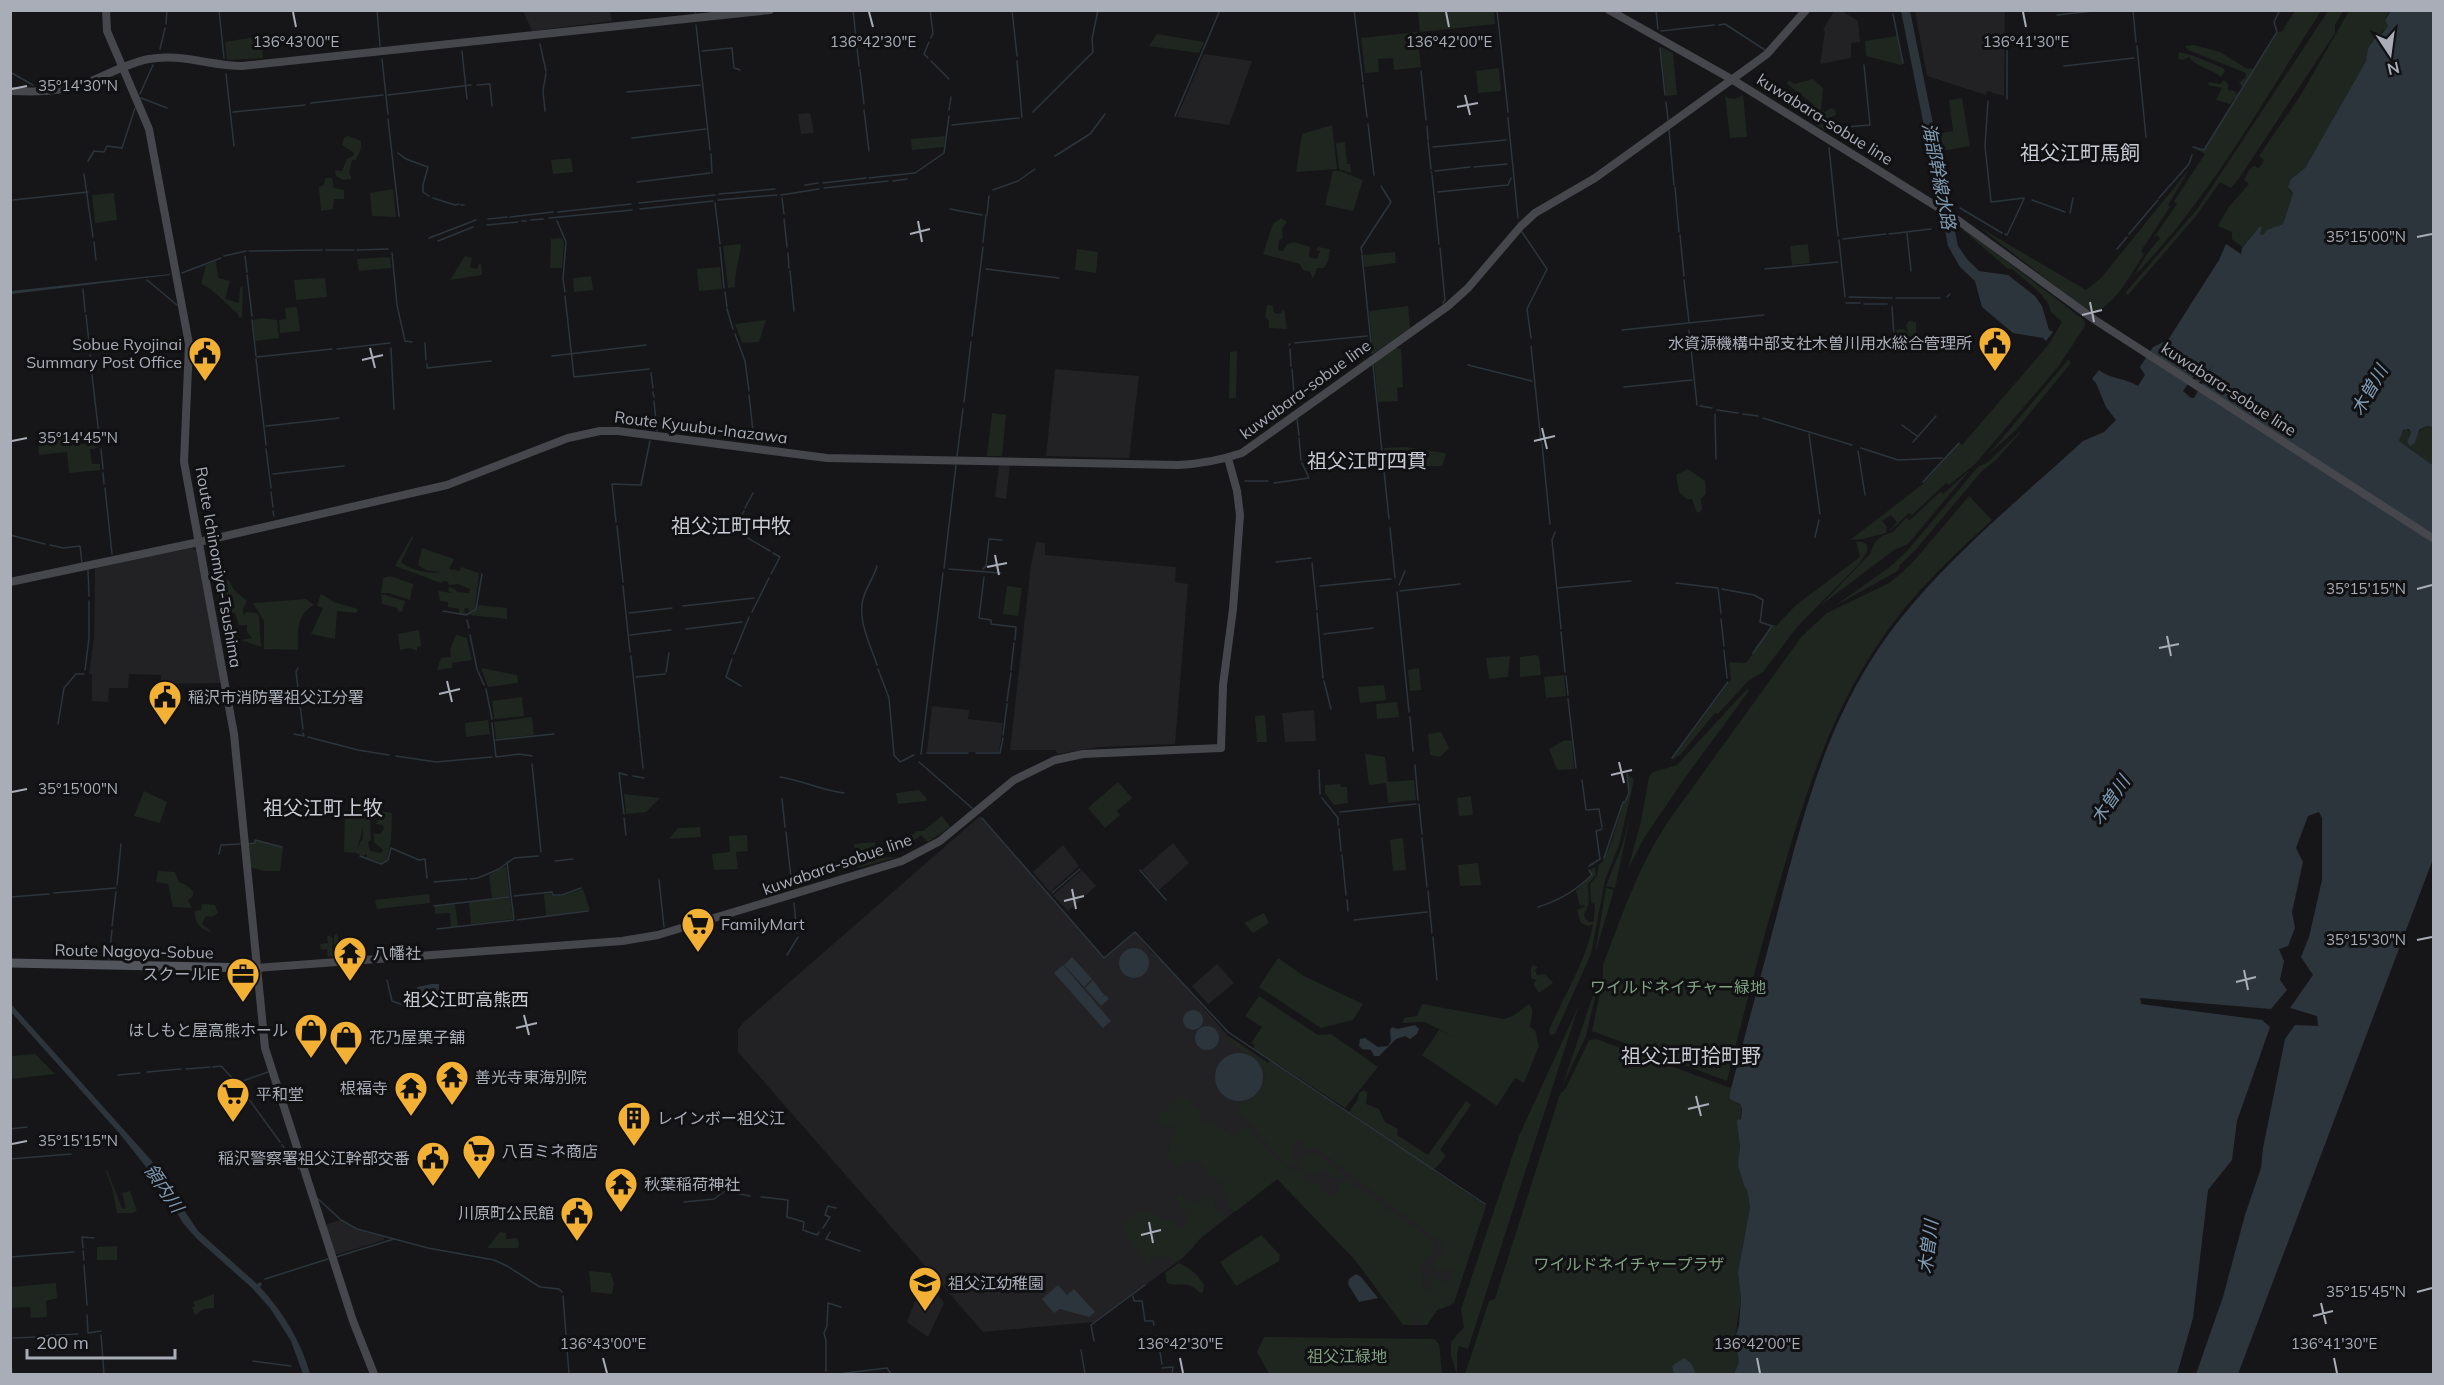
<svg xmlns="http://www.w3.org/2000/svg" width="2444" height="1385" font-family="Mulish,'Noto Sans JP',sans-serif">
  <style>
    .built { fill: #222225 }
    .green { fill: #1e261f }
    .water { fill: #2c353c; fill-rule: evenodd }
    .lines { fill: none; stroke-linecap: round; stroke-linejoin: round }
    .stream { stroke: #2c353c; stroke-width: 1.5 }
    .secondary { stroke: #45474d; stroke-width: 8 }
    .primary { stroke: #53555c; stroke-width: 9 }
    .ticks { fill: none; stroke: #a8adb8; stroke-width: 2 }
    .labels { text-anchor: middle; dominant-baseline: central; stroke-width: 6; stroke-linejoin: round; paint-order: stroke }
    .street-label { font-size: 16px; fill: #a8adb8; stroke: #111113 }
    .poi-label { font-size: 16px; fill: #a8adb8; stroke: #111113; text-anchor: start }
    .park-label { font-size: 16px; fill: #7fa381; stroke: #111113 }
    .water-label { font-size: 18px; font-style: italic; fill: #7f9bb3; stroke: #111113 }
    .neighbourhood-label { font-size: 18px; fill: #c9ccd4; stroke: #111113 }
    .quarter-label { font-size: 20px; fill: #c9ccd4; stroke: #111113 }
    .ticks-label { font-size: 15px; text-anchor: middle; fill: #a8adb8; stroke: #111113; stroke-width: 6; stroke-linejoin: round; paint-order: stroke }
  </style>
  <rect width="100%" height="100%" fill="#161618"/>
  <g class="built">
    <polygon points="523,11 610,11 612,21 532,31"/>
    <polygon points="1834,11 1842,11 1858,21 1860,42 1851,43 1851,58 1820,64 1825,31 1823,30"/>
    <polygon points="1915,11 2005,11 2004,96 1987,91 1986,95 1927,76"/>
    <polygon points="1204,54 1252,61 1229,125 1177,117"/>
    <polygon points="810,113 814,133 801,134 798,114"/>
    <polygon points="1055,369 1139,376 1129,458 1046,456"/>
    <polygon points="999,465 1010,465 1006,499 995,497"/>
    <polygon points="1036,542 1045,543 1045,555 1176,567 1175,582 1188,584 1175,744 1099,747 1057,754 1056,750 1010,750 1031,565"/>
    <polygon points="192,548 196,550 221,683 161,684 161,675 129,674 128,688 109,688 108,702 92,701 92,674 89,674 94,638 95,568"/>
    <polygon points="932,706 969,710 968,719 1003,723 999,752 927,752"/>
    <polygon points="1314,710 1316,741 1285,742 1282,713"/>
    <polygon points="980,816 1104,958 1135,932 1152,953 1164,962 1227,1035 1268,1063 1270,1061 1486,1206 1452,1305 1437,1310 1427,1325 1403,1325 1356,1261 1277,1178 1201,1238 1184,1257 1094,1322 983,1332 738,1052 738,1029 744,1022"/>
    <polygon points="1173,843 1189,863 1159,890 1142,870"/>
    <polygon points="1063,845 1079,866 1050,892 1033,872"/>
    <polygon points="1082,870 1096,886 1068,911 1053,895"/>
    <polygon points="1217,964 1234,983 1208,1004 1192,986"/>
    <polygon points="340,1220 357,1230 384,1237 384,1240 335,1255 325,1225"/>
    <polygon points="935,1291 944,1303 928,1337 907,1322 917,1296 931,1299"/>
  </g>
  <g class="green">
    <polygon points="1418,11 1494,11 1495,24 1420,32"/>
    <path d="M 2295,11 L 2321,11 C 2263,101 2209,200 2133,277 L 2147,254 L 2160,238 L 2157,235 L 2152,240 L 2177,204 L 2174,201 L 2205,154 L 2193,148 L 2204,150 L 2278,32 L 2282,31 Z"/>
    <polygon points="2328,11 2343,11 2335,25 2335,33 2238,180 2231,188 2220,182 2196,216 2128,295 2125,293 2198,208"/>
    <path d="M 2349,11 L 2391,11 L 2385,18 L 2388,26 C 2384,33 2378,33 2374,39 C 2367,46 2369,53 2366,61 L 2305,168 L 2291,179 L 2289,190 L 2293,193 L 2283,224 L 2268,230 L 2263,235 L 2260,234 L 2262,227 L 2260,226 L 2242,247 L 2232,239 L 2232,232 L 2218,226 L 2228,208 L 2249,184 L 2244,180 L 2249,170 L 2254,166 L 2259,168 L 2264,160 L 2259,156 L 2302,93 Z"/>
    <polygon points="1417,32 1421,67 1394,70 1393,58 1378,59 1379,72 1365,73 1361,38"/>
    <polygon points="1157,34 1204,42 1199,53 1149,46"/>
    <polygon points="261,36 263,58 227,60 225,42"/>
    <polygon points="1897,36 1903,64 1901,65 1866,56 1865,41"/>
    <polygon points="2194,45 2220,52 2246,68 2254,69 2243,86 2241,86 2239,82 2245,78 2246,73 2188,50 2185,46"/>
    <polygon points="1661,47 1673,53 1677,95 1666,96"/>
    <path d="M 2179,52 L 2194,56 L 2223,68 L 2225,71 L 2221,77 C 2212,69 2196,67 2189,57 L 2183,60 L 2178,59 Z"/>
    <polygon points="1499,68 1501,91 1478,93 1476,71"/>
    <polygon points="1813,79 1823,88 1821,110 1825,112 1831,108 1835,110 1836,115 1826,119 1828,125 1831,126 1825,130 1815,124 1819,117 1813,104 1787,84 1789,80 1794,84"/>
    <polygon points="2224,80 2228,84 2228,90 2235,91 2237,95 2230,104 2216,100 2222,88 2208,85 2209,82 2220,84"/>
    <path d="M 1725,95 C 1730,101 1737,99 1743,95 L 1747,137 L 1730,138 Z"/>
    <polygon points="1962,98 1970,146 1942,151 1938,134 1953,131 1949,100"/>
    <polygon points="1332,125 1337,169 1296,172 1302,134"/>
    <polygon points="348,136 361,141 361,148 356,160 352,160 349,173 351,176 351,179 343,180 336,176 335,170 342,171 347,159 354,155 354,153 342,145 344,138"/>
    <polygon points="945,136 944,147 912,150 911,139"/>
    <polygon points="1345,142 1347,164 1350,164 1351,173 1339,169 1336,143"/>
    <polygon points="571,158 573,172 553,174 551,160"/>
    <path d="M 2190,168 L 2168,205 L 2170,207 L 2141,251 L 2144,254 C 2133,271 2112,311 2090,313 L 1979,227 L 2086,290 L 2101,278 Z"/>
    <polygon points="1333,171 1340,171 1363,180 1353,211 1325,205"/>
    <polygon points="325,178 332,178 334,188 344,190 344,199 334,199 333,209 321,211 319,187 324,185"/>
    <polygon points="393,189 396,217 372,216 370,193"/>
    <polygon points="114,193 117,220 95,223 92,195"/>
    <polygon points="1281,218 1287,222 1282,229 1283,237 1279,241 1278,250 1283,251 1287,244 1294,242 1310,247 1309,257 1317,259 1320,251 1316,250 1318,247 1330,249 1328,261 1324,268 1317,268 1313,279 1310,272 1303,270 1300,264 1263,254 1273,224"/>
    <polygon points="1964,229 2084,320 2085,326 2058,367 1975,464 1949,485 1946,483 1912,515 1909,513 1891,530 1889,531 1897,522 1891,515 1882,521 1887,527 1886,533 1863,539 1850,540 1923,484 1959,443 1962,445 2049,344 2062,322 2051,312 2048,303 2038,291 2012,269 2008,269 1963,230"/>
    <polygon points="562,238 564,243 562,268 550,268 551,239"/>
    <path d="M 741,244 C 740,259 734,273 735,287 L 728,288 L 723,246 Z"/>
    <polygon points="1808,244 1810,263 1792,265 1790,246"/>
    <polygon points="1077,249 1098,252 1096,273 1075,270"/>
    <polygon points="1395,252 1396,263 1364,267 1363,255"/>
    <polygon points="465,256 472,258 470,267 477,269 479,264 481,264 482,275 450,280"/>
    <polygon points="390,257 391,268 359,271 357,259"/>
    <path d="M 216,261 L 218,278 L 230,281 L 225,299 L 239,303 L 240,288 L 243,286 L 242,317 L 239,318 L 238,314 C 227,305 213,288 201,284 L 206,265 Z"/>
    <polygon points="720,267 722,289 699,291 697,269"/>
    <polygon points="591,276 593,290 574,292 573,278"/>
    <polygon points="325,278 327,297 296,300 294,280"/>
    <polygon points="1267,305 1273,306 1274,313 1280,314 1284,309 1287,329 1269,328 1269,321 1265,317"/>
    <polygon points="1408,306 1410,328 1373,354 1369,311"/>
    <polygon points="297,307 300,331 280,333 279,320 286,319 285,308"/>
    <polygon points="262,318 277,320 279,338 255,341 253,320"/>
    <polygon points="766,320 759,342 742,343 735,324"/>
    <polygon points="1909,321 1916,322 1916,338 1898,336 1896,330 1903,329 1908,333 1906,325"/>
    <polygon points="1395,347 1401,349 1403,387 1397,388 1398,401 1378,402 1374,362"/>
    <polygon points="1237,351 1236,398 1229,398 1230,352"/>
    <polygon points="2068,360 2071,363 2016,430 1988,455"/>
    <polygon points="992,413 1006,415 1002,456 987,456"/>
    <polygon points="2426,426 2433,427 2433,463 2431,464 2399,441 2401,432 2406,429 2411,433 2407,442 2409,444 2415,443 2417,433"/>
    <polygon points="2024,428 1997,459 1982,471 1917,548 1899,566 1900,568 1896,572 1835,606 1891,566 1908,550 1978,467 1988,462"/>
    <polygon points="70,437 72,445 90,443 98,448 90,449 92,464 100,464 100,470 69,473 67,452 39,455 38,440"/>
    <polygon points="1405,447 1445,453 1446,454 1442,466 1386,467 1384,448"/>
    <polygon points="1688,469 1705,481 1706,494 1701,499 1702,509 1699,513 1696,511 1692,499 1687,499 1679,492 1676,475"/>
    <polygon points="1970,470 1908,544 1894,550 1820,606 1870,554 1875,542 1882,536 1893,532 1906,518 1910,520 1940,492 1943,494"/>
    <path d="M 1969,496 L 1992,520 C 1952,557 1912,594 1881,640 C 1832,710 1806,792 1782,874 C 1762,942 1744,1012 1727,1081 L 1592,1031 L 1603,979 L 1603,965 C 1623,913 1640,861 1672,816 L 1802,636 L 1827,613 L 1889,583 L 1899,575 L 1913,562 Z"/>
    <path d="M 412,536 L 413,538 L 401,562 C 410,570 428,574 441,572 L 426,570 L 418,565 L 422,548 L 454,559 L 449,569 L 460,571 L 461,567 L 479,573 L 475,608 L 469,612 L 469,609 L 465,608 L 464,612 L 467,614 L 459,614 L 459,609 L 448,607 L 448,602 L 440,601 L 438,591 L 452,593 L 448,590 L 449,587 L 455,589 L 457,592 L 469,593 L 470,589 L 458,584 L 449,585 L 448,582 L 443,581 L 441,583 L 395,566 Z"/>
    <polygon points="1856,542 1862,542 1867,544 1867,552 1860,563 1797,627 1763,672 1748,681 1718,714 1715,713 1681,754 1671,761 1731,680 1729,662 1746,663 1773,625 1776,626 1796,605 1860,557"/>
    <polygon points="390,576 413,584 410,600 389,593 381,593 383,578"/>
    <polygon points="228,579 234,590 247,601 243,609 244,616 246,612 256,613 259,616 261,647 241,640 252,638 247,632 247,625 239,625 235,613 230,612 223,603 226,600 225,590 227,588 223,583"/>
    <polygon points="1007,586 1022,588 1018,616 1003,614"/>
    <polygon points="321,594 334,602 358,609 356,613 337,611 335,639 311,634 323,608 317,606"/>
    <polygon points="381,594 405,601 402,612 398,611 397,608 382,604"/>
    <path d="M 306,599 L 314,605 C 296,615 298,631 298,650 L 264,649 L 264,621 L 253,603 Z"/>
    <polygon points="477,605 507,608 507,619 469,615 476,609"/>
    <polygon points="419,630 421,646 417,647 417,651 410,648 400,650 398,634"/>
    <polygon points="456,635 467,638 472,660 452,663 452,668 437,670 441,658 451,657 450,650"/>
    <polygon points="1536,655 1539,657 1541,675 1520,677 1520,657"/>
    <polygon points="1510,656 1508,677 1489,679 1486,658"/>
    <polygon points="481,668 517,675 518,683 488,687"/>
    <polygon points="1419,668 1421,690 1410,691 1408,670"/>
    <polygon points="1564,675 1566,696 1546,698 1544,677"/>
    <polygon points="1384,685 1386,700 1360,703 1358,687"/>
    <polygon points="1748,688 1748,692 1684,779 1644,838 1628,869 1641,821 1649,777 1653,772 1677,765"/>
    <polygon points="522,697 524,716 494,719 492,701"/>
    <polygon points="1397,702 1399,717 1377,719 1376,704"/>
    <polygon points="1265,715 1267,742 1257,742 1255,716"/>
    <polygon points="532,717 534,735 496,739 494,722"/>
    <polygon points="488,720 490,734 466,737 465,723"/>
    <polygon points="1441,732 1449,748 1440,757 1430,755 1428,734"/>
    <polygon points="1565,740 1572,741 1574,769 1557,770 1549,749"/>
    <polygon points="1365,754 1385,757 1388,782 1414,780 1416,800 1388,803 1386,783 1369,785"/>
    <path d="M 1628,774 L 1634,780 L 1619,845 L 1605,880 L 1591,954 L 1555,1034 L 1550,1035 L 1549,1030 C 1567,989 1594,950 1595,904 L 1591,903 L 1590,884 L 1597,876 L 1599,864 L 1602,863 L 1611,844 L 1623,803 L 1626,803 L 1629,793 Z"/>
    <polygon points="1118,782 1132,798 1117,811 1120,815 1105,828 1088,808"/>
    <polygon points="1340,784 1341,787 1347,787 1348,803 1334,805 1325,793 1325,785"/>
    <polygon points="919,790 927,799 925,801 898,804 896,793"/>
    <polygon points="144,791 167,802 160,823 134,816"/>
    <polygon points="624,794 660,798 646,812 626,814"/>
    <polygon points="1471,796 1473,815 1459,816 1457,798"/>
    <polygon points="364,810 373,813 373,819 370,821 371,840 368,842 370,851 381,853 383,850 374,842 374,834 380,834 384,828 382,825 376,824 379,819 376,813 378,811 392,813 391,841 387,859 381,863 367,858 367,854 363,856 356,853 360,842 363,839 363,828 356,853 344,852 345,813"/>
    <polygon points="942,816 950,827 928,842 921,835 913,841 909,838 917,831 923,831"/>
    <polygon points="1630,817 1615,888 1606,886 1622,846"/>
    <polygon points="700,827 701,837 669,839 678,828"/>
    <polygon points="747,835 748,851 736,852 738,869 714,870 712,854 730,852 729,836"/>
    <polygon points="1403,838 1406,870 1393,871 1390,840"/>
    <polygon points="255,840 283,848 280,871 264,871 249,867 247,844 255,843"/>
    <polygon points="875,842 877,858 898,857 857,868 854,844"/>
    <polygon points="1478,863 1481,885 1460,886 1458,865"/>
    <polygon points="506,866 510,896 492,898 489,875"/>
    <polygon points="1595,867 1596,875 1588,884 1589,903 1584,915 1588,922 1593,922 1593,924 1588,926 1581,923 1577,910 1585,907 1584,905 1580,906 1576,891 1592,875 1590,870"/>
    <polygon points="158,871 175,872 179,882 186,885 193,891 193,896 188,900 192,908 173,907 168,884 156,882"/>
    <polygon points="1606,888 1614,890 1595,954"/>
    <polygon points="583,889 590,910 546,916 544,894 551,893 552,896 562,896"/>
    <polygon points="429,894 430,903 377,909 375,900"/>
    <polygon points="510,898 513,919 471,924 469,902"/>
    <path d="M 202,904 L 215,905 L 218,913 L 212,917 L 206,916 L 202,924 L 213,933 C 202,930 194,924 195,911 L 201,910 Z"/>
    <polygon points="455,904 458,926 451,927 450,913 435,914 435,906"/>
    <polygon points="1264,913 1269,923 1253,933 1244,923"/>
    <polygon points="337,933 340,956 328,957 327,949 321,950 320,944 328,943 327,936 330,936 333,939 332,948 334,950 334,936"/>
    <polygon points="1278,958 1304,976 1363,1004 1353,1020 1321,1028 1259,987"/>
    <polygon points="1533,965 1538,967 1535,970 1537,975 1545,974 1553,983 1539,993 1533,984 1537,980 1531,978 1531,968"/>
    <polygon points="1600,975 1586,1036 1562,1087"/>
    <polygon points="1259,996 1318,1035 1331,1034 1378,1067 1345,1108 1253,1048 1255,1045 1251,1043 1262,1027 1245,1016"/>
    <path d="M 1422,1004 L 1504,1019 L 1513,1016 L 1529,1004 C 1536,1011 1530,1020 1530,1027 L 1535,1030 L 1539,1046 L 1524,1083 L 1515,1078 L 1497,1106 L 1422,1055 L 1439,1030 L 1454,1037 L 1425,1022 L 1402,1023 L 1404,1018 L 1417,1016 Z"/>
    <polygon points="1579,1005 1468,1349 1459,1346 1457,1353 1457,1374 1451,1356 1451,1342 1464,1327 1461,1309 1519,1136"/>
    <path d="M 1230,1037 L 1268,1063 L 1270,1061 L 1404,1151 L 1349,1112 L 1358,1099 L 1359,1093 L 1364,1090 L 1367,1093 L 1366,1104 L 1379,1109 L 1385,1122 L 1398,1129 L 1397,1135 L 1428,1155 L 1466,1101 L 1471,1105 L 1440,1150 L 1446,1156 L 1436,1168 L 1431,1169 L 1486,1206 L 1454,1303 L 1437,1310 L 1427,1325 L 1422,1325 L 1421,1319 L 1414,1319 L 1414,1325 L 1403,1325 L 1356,1261 L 1277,1179 L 1235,1212 L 1230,1207 L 1223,1186 L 1208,1173 L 1202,1163 L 1187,1160 L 1177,1167 L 1165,1156 L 1169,1150 L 1170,1139 L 1176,1131 L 1169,1125 L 1165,1128 L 1158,1121 L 1161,1114 L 1180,1096 L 1183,1096 L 1201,1112 L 1202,1115 L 1199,1119 L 1207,1125 L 1214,1122 L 1233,1137 L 1246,1126 L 1280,1163 L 1303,1174 L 1306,1182 L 1317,1184 L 1322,1191 L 1336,1197 L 1338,1195 L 1338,1184 L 1348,1180 L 1433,1241 L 1436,1251 L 1425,1259 L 1418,1271 L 1424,1272 L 1422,1284 L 1425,1290 L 1431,1289 L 1430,1274 C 1438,1278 1441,1284 1451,1280 L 1453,1271 L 1443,1268 L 1441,1271 L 1432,1269 L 1436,1259 L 1444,1251 L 1441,1243 L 1319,1150 L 1307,1148 L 1299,1138 L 1296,1139 L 1292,1153 L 1295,1160 L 1291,1164 L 1286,1164 L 1238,1109 L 1239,1105 C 1256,1099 1277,1081 1259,1062 C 1254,1056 1249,1055 1243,1052 C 1237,1049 1233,1043 1228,1039 Z"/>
    <polygon points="1596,1039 1731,1088 1729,1096 1741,1106 1739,1170 1747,1190 1750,1207 1738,1272 1741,1299 1735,1338 1739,1362 1734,1374 1465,1374 1489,1301 1495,1299 1560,1094 1566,1088 1589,1040"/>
    <polygon points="35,1054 55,1074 11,1079 11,1056"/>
    <path d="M 1312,1153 L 1317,1154 L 1346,1177 L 1333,1178 C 1329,1171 1324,1168 1316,1171 L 1314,1175 L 1296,1167 L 1305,1155 Z"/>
    <polygon points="107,1170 122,1208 126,1209 122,1193 130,1191 137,1211 132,1213 117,1213 112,1187 106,1172"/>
    <path d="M 1180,1193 L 1192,1203 L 1208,1196 L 1214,1199 L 1217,1211 L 1224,1217 L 1200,1237 L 1182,1257 L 1174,1261 L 1168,1255 L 1159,1259 L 1154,1256 L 1150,1259 L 1152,1264 L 1148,1265 C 1138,1251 1129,1239 1123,1224 L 1139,1211 C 1155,1212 1169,1220 1182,1228 L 1188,1223 L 1188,1214 L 1191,1210 L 1190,1208 L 1184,1210 L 1176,1198 L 1177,1194 Z"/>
    <polygon points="500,1232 506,1233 506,1239 517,1238 519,1244 518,1248 487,1248"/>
    <polygon points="1261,1235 1280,1255 1279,1261 1236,1286 1220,1262"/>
    <polygon points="117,1246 117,1260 97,1260 97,1247"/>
    <path d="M 1179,1263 C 1190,1268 1198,1275 1204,1285 L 1203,1292 L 1200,1293 C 1187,1279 1182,1288 1167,1283 L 1165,1273 Z"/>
    <polygon points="589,1271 611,1273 614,1284 612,1294 591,1292"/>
    <polygon points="56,1283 57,1298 46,1301 47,1317 31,1318 30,1307 11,1308 11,1287"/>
    <polygon points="214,1294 214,1308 204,1309 195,1315 192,1307 195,1306 193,1302"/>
    <polygon points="1264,1337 1434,1339 1439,1344 1442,1374 1269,1374 1257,1352"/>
  </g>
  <g class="water">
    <polygon points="1901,11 1910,11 1958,246 1967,259 1979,271 2008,275 2035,296 2042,306 2049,330 2053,332 2046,341 2043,338 2013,333 1982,307 1975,281 1960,267 1948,246"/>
    <path d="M 2391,11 L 2433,11 L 2434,392 L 2432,396 L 2433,427 L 2426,426 L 2419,430 L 2415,443 L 2410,446 L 2407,442 L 2411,433 L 2409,429 L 2403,430 L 2399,441 L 2431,464 L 2433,463 L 2433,859 L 2238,1374 L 2196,1374 L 2223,1297 L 2245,1215 L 2261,1168 L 2263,1148 L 2285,1039 L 2295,1025 L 2318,1026 L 2317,1016 L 2290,1008 L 2313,975 L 2301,957 L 2309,937 L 2322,880 L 2322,818 L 2319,812 L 2308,816 L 2296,848 L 2303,862 L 2292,912 L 2295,928 L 2288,946 L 2279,949 L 2284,961 L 2280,980 L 2287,990 L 2271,1009 L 2140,998 L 2141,1004 L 2262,1020 L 2270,1027 L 2237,1121 L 2232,1160 L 2208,1190 L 2193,1318 L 2177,1374 L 1734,1374 L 1739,1362 L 1735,1338 L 1739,1325 L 1741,1299 L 1738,1272 L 1750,1207 L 1747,1190 L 1744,1185 L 1738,1166 L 1740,1146 L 1737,1122 L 1738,1119 L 1741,1120 L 1742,1109 L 1740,1104 L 1730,1099 L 1729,1096 C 1746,1032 1763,967 1780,903 C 1807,799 1833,703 1901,618 C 1954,552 2021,498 2083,441 L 2104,432 L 2116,420 L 2106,407 L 2096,383 L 2092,379 L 2099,370 C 2110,379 2126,378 2138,386 L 2145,375 L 2140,367 L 2153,347 L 2168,340 L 2219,260 L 2226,244 L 2241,254 L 2242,248 L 2260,226 L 2262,227 L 2260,234 L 2263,235 L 2267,230 L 2283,224 L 2293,193 L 2288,187 L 2291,179 L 2305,168 L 2366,61 L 2368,48 L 2377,35 L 2382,34 L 2388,26 L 2385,20 ZM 2204,362 L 2194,382 L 2198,384 L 2212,366 L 2194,398 L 2191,398 L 2183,391 Z"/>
    <polygon points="170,274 170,275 11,294 11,291"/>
    <circle cx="1134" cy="963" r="15"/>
    <polygon points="1072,957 1092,979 1084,987 1064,965"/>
    <polygon points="1063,965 1111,1021 1103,1028 1054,973"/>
    <polygon points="1093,980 1104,995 1102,997 1106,995 1109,999 1101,1006 1085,988"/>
    <polygon points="432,984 439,984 439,997 424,999 421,997 420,999 417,987"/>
    <path d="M 10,1003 L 151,1160 L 198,1231 L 257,1284 L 260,1282 L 262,1284 L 260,1287 C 283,1312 301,1341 310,1374 L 303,1374 L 291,1341 L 270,1308 L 252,1288 L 197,1239 L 183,1223 L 158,1182 L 120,1134 L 11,1012 Z"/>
    <circle cx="1193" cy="1020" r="10"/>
    <polygon points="1415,1025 1419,1029 1417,1034 1410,1039 1405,1036 1396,1039 1379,1056 1374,1056 1371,1050 1362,1049 1359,1046 1360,1039 1365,1038 1378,1047 1388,1046 1391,1041 1390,1030 1392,1027 1398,1029"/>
    <circle cx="1207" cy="1038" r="12"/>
    <circle cx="1239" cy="1077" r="24"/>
    <polygon points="1356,1274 1361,1277 1378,1298 1359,1302 1348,1284 1349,1279"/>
    <polygon points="1058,1285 1067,1295 1074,1289 1095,1312 1089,1317 1060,1309 1054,1313 1042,1299"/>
    <polygon points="1684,1358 1691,1363 1696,1374 1674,1374 1672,1366"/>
  </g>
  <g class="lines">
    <g class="stream">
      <polyline points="219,10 224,58"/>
      <polyline points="377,10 380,46"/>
      <polyline points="695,10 695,13"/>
      <polyline points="853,10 859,66"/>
      <polyline points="930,10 933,33 931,38"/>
      <polyline points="1012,10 1017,56"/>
      <polyline points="1354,10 1363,82"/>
      <polyline points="1497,10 1508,112"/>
      <polyline points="1656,10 1658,29"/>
      <polyline points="2133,10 2136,42"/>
      <polyline points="1893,14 1903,63"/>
      <polyline points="2057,15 2102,10"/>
      <polyline points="166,24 167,10"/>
      <polyline points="696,25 710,150"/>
      <polyline points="1719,25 1725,24 1765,50"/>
      <polyline points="1661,31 1714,25"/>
      <polyline points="540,44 546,71"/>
      <polyline points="2137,46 2146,137"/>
      <polyline points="1660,48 1665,95"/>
      <polyline points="160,49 165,28"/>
      <polyline points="462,51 467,99"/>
      <polyline points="702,51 732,48 734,68 740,70"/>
      <polyline points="928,58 924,54 929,42"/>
      <polyline points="382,59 388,114"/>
      <polyline points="931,61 949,79"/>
      <polyline points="1017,61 1022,117"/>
      <polyline points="2064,66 2134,58"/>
      <polyline points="860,70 864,104"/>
      <polyline points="1421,71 1426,120"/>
      <polyline points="10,72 33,85"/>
      <polyline points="226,74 234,146"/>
      <polyline points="477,85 490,84 492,106"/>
      <polyline points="1363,85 1367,117"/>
      <polyline points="627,92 700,85"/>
      <polyline points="140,94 153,65"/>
      <polyline points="388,95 471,85"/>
      <polyline points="141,98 167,108"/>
      <polyline points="2007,99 2007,47"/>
      <polyline points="1988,101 1985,146 1991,202 2024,198"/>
      <polyline points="1666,102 1668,120"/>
      <polyline points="311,103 383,95"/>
      <polyline points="864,110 869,151"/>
      <polyline points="949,110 951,97"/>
      <polyline points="545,111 543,91 546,73"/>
      <polyline points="233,112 305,105"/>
      <polyline points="1033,112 1093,52 1092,39 1098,10"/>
      <polyline points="1175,116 1220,10"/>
      <polyline points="1508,118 1518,218"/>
      <polyline points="388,119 399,216"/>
      <polyline points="1368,124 1374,175"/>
      <polyline points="952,125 1019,118"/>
      <polyline points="1427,126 1428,140"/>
      <polyline points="1835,128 1870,125 1864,65"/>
      <polyline points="1669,130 1674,185"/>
      <polyline points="632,138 706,129"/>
      <polyline points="1428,142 1431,169"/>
      <polyline points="1433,147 1506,140"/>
      <polyline points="2193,147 2204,150 2277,32 2274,22 2280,10"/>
      <polyline points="1829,148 1838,236"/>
      <polyline points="398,153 406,159 428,167 423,185 423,192 429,196"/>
      <polyline points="711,154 712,173"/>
      <polyline points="1055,156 1090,134 1105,114"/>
      <polyline points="88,161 94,151 104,152 107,146 122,148 135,108"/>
      <polyline points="1474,167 1507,164"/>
      <polyline points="1435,171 1470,167"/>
      <polyline points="1431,172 1432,173"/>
      <polyline points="84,174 93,237"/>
      <polyline points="1432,175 1439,244"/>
      <polyline points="869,178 915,173 944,153 949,116"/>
      <polyline points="893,181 907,179"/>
      <polyline points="637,182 710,173"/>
      <polyline points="823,183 866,178"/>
      <polyline points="805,185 818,183"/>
      <polyline points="1675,187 1679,232"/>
      <polyline points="824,188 888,181"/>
      <polyline points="993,190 1018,181 1035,169"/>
      <polyline points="1438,192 1508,185 1511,178"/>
      <polyline points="719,194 775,189"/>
      <polyline points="781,195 819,189"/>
      <polyline points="433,198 455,205 459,204"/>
      <polyline points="782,198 784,214"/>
      <polyline points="2159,198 2189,164 2192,155"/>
      <polyline points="13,200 88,192"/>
      <polyline points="718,200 777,195"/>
      <polyline points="2032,200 2065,212"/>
      <polyline points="639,203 715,195"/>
      <polyline points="715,203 720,244"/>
      <polyline points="461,205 464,205"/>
      <polyline points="1960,208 2002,233"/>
      <polyline points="640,209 713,201"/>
      <polyline points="950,209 982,215"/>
      <polyline points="558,212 631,204"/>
      <polyline points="2070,213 2073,198"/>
      <polyline points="987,215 989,196"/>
      <polyline points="510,217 553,212"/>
      <polyline points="549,218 632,210"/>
      <polyline points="488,219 507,217"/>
      <polyline points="784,219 787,247"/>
      <polyline points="531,220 543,219"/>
      <polyline points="522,221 526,221"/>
      <polyline points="557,221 566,242 563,279 565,292"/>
      <polyline points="487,225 518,222"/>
      <polyline points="1522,232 1547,269 1527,309 1531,338"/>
      <polyline points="1907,233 1911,271"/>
      <polyline points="1889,234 1931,229"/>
      <polyline points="2005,234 2007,235 2024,199"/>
      <polyline points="2129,234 2158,200"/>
      <polyline points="1680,235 1684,276"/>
      <polyline points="429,238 476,220"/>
      <polyline points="1843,239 1886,234"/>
      <polyline points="1839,240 1845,297"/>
      <polyline points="438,241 473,227"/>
      <polyline points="94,242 96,260"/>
      <polyline points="983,242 986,215"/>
      <polyline points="720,247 724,288"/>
      <polyline points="1440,248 1445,300 1443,303"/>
      <polyline points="2117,249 2127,237"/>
      <polyline points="326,250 354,250"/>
      <polyline points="357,250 388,249"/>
      <polyline points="249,251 322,250"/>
      <polyline points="392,253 397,305 405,341 412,342"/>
      <polyline points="788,253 789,268"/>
      <polyline points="1362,253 1361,248 1391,202 1381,186"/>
      <polyline points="1362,255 1372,353"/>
      <polyline points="224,256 246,251"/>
      <polyline points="245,256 247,272"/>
      <polyline points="986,269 1059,278"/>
      <polyline points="1765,269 1838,262"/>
      <polyline points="790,271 794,311"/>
      <polyline points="182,273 221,258"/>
      <polyline points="247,275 252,316"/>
      <polyline points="147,280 177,305"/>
      <polyline points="1684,280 1689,322"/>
      <polyline points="83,289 85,312"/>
      <polyline points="725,292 727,307"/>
      <polyline points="565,296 574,377 649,369"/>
      <polyline points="1849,297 1892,298"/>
      <polyline points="1947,297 1950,294"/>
      <polyline points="1896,298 1940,298"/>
      <polyline points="1846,303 1860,303"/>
      <polyline points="1864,304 1887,304"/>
      <polyline points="1892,307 1895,349"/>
      <polyline points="727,309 733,329"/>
      <polyline points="86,315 90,352"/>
      <polyline points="252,320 256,356"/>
      <polyline points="1622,330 1764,315"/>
      <polyline points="1689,330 1697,405"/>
      <polyline points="735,334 745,361 749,391"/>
      <polyline points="972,336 983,247"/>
      <polyline points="425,343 426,360"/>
      <polyline points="1295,343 1367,336"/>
      <polyline points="1289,345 1290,344"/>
      <polyline points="1531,346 1541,442"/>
      <polyline points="391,348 394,409"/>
      <polyline points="337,349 390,343"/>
      <polyline points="1290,349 1291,366"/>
      <polyline points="90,355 91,362"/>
      <polyline points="552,356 646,345"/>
      <polyline points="257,357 332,349"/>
      <polyline points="256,359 266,445"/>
      <polyline points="427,364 427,368 491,361"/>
      <polyline points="1373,365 1389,519"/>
      <polyline points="1468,365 1532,381"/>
      <polyline points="91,366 100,444"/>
      <polyline points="1292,369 1295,406"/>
      <polyline points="651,373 653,388"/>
      <polyline points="1624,387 1692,380"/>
      <polyline points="653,392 654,397"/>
      <polyline points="749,395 754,440"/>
      <polyline points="654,401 657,431"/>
      <polyline points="964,402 971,342"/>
      <polyline points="1700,406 1712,408"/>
      <polyline points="1717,410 1738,413"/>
      <polyline points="1715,414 1716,459"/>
      <polyline points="1743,414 1758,416"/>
      <polyline points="1763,418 1852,445"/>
      <polyline points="1297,419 1299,435"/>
      <polyline points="1902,425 1917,436"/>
      <polyline points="266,426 339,418"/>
      <polyline points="1809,434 1820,514"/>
      <polyline points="1299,438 1301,460"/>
      <polyline points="1913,442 1936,416"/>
      <polyline points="1542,444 1550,524"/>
      <polyline points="1861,448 1898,460 1942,458"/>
      <polyline points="101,449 103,469"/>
      <polyline points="266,449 271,488"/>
      <polyline points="1858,451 1865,495"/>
      <polyline points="957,456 963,409"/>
      <polyline points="103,473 104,484"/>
      <polyline points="273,474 344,466"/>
      <polyline points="1245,481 1268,481"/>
      <polyline points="1923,482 1959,443"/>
      <polyline points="1274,483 1309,478 1302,463"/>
      <polyline points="105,488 112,554"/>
      <polyline points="271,492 273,507"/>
      <polyline points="745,508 753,493"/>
      <polyline points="273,511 274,516"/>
      <polyline points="744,511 734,530 770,551"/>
      <polyline points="616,522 612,484 641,485 650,441"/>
      <polyline points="617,526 623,582"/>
      <polyline points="1390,528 1395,578"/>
      <polyline points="1555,532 1552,540 1561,629"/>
      <polyline points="10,535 45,544"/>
      <polyline points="1815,537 1819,520"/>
      <polyline points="50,545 63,548 80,546 82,563"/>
      <polyline points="1276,562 1311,558"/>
      <polyline points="1312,563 1317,610"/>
      <polyline points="944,568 956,465"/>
      <polyline points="949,569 1001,573"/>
      <polyline points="983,569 986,566 989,539 1002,540"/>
      <polyline points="88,570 89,596"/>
      <polyline points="771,574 780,557 773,553"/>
      <polyline points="984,577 979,618 991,620 991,624 1016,627 1015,640"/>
      <polyline points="1676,583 1718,588 1721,613"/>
      <polyline points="1399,585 1405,571"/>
      <polyline points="623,586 630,652"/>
      <polyline points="1320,586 1391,579"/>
      <polyline points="1557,588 1631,581"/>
      <polyline points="1722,589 1754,595 1763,600 1760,622 1772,626 1753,653"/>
      <polyline points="1400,591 1460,584"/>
      <polyline points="1397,592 1409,712"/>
      <polyline points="683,606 754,598"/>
      <polyline points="443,611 466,615 476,609 482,574"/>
      <polyline points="752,612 769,578"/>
      <polyline points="629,613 672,608"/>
      <polyline points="1317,613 1323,678"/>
      <polyline points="1721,619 1724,646"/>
      <polyline points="467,620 469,628"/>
      <polyline points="686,629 742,622"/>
      <polyline points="1561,632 1565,672"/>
      <polyline points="1324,634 1373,628"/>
      <polyline points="470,635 477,669 484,685"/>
      <polyline points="630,635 671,630"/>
      <polyline points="1724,650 1727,678"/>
      <polyline points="734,654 749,617"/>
      <polyline points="631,656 640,738"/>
      <polyline points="732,659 726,677 741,686"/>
      <path d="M 877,665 C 870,644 856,617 864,596 C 867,586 874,577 877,566"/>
      <polyline points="298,668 296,672 303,729"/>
      <polyline points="878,669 889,698 894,755 900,762 914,755"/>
      <polyline points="85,670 89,638 89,601"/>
      <polyline points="1011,670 1014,643"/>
      <polyline points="666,672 669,653"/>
      <polyline points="1566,676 1568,695"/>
      <polyline points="636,677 665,674"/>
      <polyline points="1324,681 1331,709"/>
      <polyline points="486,689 492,719"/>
      <polyline points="1568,699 1576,768"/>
      <polyline points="1007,701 1011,673"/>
      <polyline points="1410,717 1413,751"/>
      <polyline points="492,723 496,757 519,754 532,756"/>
      <polyline points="58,724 64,688 76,674 84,674"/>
      <polyline points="294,734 304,736 303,733"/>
      <polyline points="1003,735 1007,704"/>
      <polyline points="308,737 358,750 389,755"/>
      <polyline points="496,740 554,734"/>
      <polyline points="640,740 643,768"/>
      <polyline points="927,753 968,753"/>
      <polyline points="976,753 1000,753 1003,738"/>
      <polyline points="921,754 943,573"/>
      <polyline points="396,756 436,762 492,757"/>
      <polyline points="1672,758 1728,682"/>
      <polyline points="919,762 972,808"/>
      <polyline points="532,764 541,852"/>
      <polyline points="1415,765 1418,800"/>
      <polyline points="1319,770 1320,794"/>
      <polyline points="633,776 644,778"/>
      <path d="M 780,777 C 802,780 822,791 844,793"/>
      <polyline points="1582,780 1586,810 1599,809 1602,827"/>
      <polyline points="1322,798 1338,818 1338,825"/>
      <polyline points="782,799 785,827"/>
      <polyline points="1419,804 1422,834"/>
      <polyline points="1340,812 1416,804"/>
      <polyline points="624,814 619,773 627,775"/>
      <polyline points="624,818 626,835"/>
      <polyline points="982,818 1104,958 1135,932 1228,1032 1485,1204"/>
      <polyline points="1339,829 1341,851"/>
      <polyline points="786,832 792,887"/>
      <polyline points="1422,838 1427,887"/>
      <polyline points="248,844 255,843 255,840 282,847"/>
      <polyline points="219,854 221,845 240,844"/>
      <polyline points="1342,855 1346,895"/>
      <polyline points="360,856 381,864 388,860 391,848 419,860 425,859 427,878"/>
      <polyline points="1604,858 1623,802 1625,802 1629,793 1627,774"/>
      <polyline points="555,861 573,859"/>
      <polyline points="1589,866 1600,859 1596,831 1602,829"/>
      <polyline points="1140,870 1166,900"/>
      <polyline points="470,879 478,878 499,869 514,858 538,856"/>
      <polyline points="659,880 664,927"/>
      <polyline points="434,882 467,879"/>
      <polyline points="117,885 121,844"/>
      <polyline points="1428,891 1432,933"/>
      <polyline points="54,893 116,888"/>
      <polyline points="1052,893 1080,869"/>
      <polyline points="514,896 552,892 553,895 562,895 581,888"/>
      <polyline points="10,897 49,894"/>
      <polyline points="1347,900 1348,911"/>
      <polyline points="794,903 797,933"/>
      <polyline points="434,906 509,897"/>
      <path d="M 1538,907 C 1560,900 1575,891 1592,875 L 1589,870"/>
      <polyline points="517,920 588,911"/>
      <polyline points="1354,920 1427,912"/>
      <polyline points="112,926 116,892"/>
      <polyline points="437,929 514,920 507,862"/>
      <polyline points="1433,937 1437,980"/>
      <polyline points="787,955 798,937"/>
      <polyline points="109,960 112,930"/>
      <polyline points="387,980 392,1001 406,1006 418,1006"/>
      <polyline points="213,1067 221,1066 235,1081"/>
      <polyline points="186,1069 210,1067"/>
      <polyline points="147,1072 181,1069"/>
      <polyline points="118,1075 140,1073"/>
      <polyline points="240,1082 268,1072"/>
      <polyline points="237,1083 280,1142"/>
      <polyline points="10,1129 27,1127"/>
      <polyline points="282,1145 299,1169"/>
      <polyline points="10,1159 71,1154"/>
      <polyline points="316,1197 341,1220 357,1229 428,1248 494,1260 507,1266 540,1287 559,1289 562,1292"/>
      <polyline points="761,1197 788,1200 787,1217 804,1222 803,1230 817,1235 819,1232"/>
      <polyline points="684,1202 714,1199 725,1191 750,1196"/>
      <polyline points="823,1228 830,1217 825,1215 828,1206 836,1208"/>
      <polyline points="830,1232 826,1239 860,1251"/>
      <polyline points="83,1248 82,1237 94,1238"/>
      <polyline points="83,1251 84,1260"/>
      <polyline points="10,1257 74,1252"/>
      <polyline points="336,1257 394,1239"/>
      <polyline points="84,1265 87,1305"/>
      <polyline points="265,1279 328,1259"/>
      <polyline points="563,1296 569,1374"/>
      <polyline points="1133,1296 1134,1301 1142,1301 1145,1321 1153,1321 1154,1325"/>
      <polyline points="87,1315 88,1333 101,1331"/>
      <polyline points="56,1335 78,1334"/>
      <polyline points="101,1335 104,1374"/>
      <polyline points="46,1336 53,1335"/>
      <polyline points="1157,1336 1162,1364"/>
      <polyline points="13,1338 38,1337"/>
      <polyline points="1094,1341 1091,1325 1145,1285"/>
      <polyline points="1081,1350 1085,1374"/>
      <polyline points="10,1354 12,1374"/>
      <polyline points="253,1361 291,1366"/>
      <polyline points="1162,1368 1173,1367 1172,1374"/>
      <polyline points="826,1371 826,1341 824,1333 827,1326 828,1303 841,1307"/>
      <polyline points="838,1374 887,1368 891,1374"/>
    </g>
    <g class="secondary">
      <polyline points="106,10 107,31 149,129 189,344 184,462 234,734 265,1048 353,1321 374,1374"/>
      <polyline points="1609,10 1733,80 1952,216 2095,320 2434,539"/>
      <path d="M 10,91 C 36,92 60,92 84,84 C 106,76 126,63 149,59 C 180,53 211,66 242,66 L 770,10"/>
      <path d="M 10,582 L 199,542 L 447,485 L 568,438 L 600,431 L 618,431 L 827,458 L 1178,465 C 1201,464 1221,460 1242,453 L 1448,306 L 1468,288 L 1521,226 L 1535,213 L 1595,178 L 1752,65 L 1767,54 L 1806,10"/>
      <polyline points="256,968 622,941 658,935 902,861 940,841 1014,780 1055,760 1083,754 1221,748 1223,685 1233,609 1240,515 1237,491 1228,458"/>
    </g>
    <polyline class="primary" points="10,963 256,968"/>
  </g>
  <path class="ticks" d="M 293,12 L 296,27M 869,12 L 873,27M 1446,12 L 1449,27M 2023,12 L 2026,27M 12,89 L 27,86M 1465,95 L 1470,115M 1457,107 L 1478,103M 918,221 L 922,242M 910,234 L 930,229M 2417,237 L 2432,234M 2090,302 L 2094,322M 2082,315 L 2102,310M 370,348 L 375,368M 362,360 L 383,355M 1542,428 L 1547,449M 12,441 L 27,438M 1534,441 L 1555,436M 995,555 L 999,575M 987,567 L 1007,563M 2417,589 L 2432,585M 2167,636 L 2171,656M 2159,648 L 2179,644M 447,681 L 452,702M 439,694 L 460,689M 1619,762 L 1624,783M 1611,775 L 1632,770M 12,792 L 27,789M 1072,889 L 1076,909M 1064,901 L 1084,896M 2417,940 L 2432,937M 2244,970 L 2248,990M 2236,982 L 2256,977M 524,1015 L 529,1035M 516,1028 L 537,1023M 1696,1096 L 1701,1116M 1688,1109 L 1709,1104M 12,1144 L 27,1141M 1149,1222 L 1153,1243M 1141,1235 L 1161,1230M 2417,1292 L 2432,1288M 2321,1303 L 2326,1324M 2313,1316 L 2333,1311M 603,1358 L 607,1373M 1180,1358 L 1183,1373M 1757,1358 L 1760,1373M 2334,1358 L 2337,1373"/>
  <defs>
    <symbol id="civic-pin" viewBox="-11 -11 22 30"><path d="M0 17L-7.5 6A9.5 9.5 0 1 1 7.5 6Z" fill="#f2b134" stroke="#111113"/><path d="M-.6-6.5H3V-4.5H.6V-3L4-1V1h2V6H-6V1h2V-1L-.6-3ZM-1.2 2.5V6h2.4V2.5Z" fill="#111"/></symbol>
    <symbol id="supermarket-pin" viewBox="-11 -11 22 30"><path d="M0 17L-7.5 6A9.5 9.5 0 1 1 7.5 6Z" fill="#f2b134" stroke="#111113"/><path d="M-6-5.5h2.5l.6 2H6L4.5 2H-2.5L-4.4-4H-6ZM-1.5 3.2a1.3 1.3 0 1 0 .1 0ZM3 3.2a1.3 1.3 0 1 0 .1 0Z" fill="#111"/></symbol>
    <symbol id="temple-pin" viewBox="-11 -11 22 30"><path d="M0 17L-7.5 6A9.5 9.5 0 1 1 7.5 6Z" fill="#f2b134" stroke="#111113"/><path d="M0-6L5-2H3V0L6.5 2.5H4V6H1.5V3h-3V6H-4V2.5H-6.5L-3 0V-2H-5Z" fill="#111"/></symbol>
    <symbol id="office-pin" viewBox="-11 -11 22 30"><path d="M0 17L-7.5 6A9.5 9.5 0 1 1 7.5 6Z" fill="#f2b134" stroke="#111113"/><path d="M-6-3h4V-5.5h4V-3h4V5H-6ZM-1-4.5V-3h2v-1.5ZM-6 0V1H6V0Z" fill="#111"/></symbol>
    <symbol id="shop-pin" viewBox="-11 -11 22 30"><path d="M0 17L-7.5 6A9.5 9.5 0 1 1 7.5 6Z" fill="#f2b134" stroke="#111113"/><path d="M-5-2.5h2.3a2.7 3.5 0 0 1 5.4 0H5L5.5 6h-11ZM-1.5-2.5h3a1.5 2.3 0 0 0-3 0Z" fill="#111"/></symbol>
    <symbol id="building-pin" viewBox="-11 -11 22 30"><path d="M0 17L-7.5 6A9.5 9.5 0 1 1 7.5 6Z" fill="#f2b134" stroke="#111113"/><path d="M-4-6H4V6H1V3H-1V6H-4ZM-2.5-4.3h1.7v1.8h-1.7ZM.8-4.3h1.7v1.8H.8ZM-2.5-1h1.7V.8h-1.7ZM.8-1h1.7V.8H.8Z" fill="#111"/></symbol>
    <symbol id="school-pin" viewBox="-11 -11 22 30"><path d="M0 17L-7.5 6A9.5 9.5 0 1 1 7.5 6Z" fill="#f2b134" stroke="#111113"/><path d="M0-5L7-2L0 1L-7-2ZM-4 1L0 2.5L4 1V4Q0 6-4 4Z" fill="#111"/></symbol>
  </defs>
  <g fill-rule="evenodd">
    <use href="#civic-pin" x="1976" y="324" width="38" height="52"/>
    <use href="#civic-pin" x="186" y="334" width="38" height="52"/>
    <use href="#civic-pin" x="146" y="678" width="38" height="52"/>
    <use href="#supermarket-pin" x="679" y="905" width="38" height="52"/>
    <use href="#temple-pin" x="331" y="934" width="38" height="52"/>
    <use href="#office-pin" x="224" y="955" width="38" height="52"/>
    <use href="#shop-pin" x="292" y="1011" width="38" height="52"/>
    <use href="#shop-pin" x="327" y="1018" width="38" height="52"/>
    <use href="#temple-pin" x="433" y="1058" width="38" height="52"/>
    <use href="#temple-pin" x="392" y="1069" width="38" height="52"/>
    <use href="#supermarket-pin" x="214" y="1075" width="38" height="52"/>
    <use href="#building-pin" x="615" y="1099" width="38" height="52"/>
    <use href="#supermarket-pin" x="460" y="1132" width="38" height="52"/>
    <use href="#civic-pin" x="414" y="1139" width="38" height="52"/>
    <use href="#temple-pin" x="602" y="1165" width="38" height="52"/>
    <use href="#civic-pin" x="558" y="1194" width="38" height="52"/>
    <use href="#school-pin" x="906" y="1264" width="38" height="52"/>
  </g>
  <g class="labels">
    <g class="street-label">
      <text transform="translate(1825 119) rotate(32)">kuwabara-sobue line</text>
      <text transform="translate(1305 389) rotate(-36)">kuwabara-sobue line</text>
      <text transform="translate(2229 389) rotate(33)">kuwabara-sobue line</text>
      <text transform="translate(701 427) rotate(7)">Route Kyuubu-Inazawa</text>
      <text transform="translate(219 567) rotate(80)">Route Ichinomiya-Tsushima</text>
      <text transform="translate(837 864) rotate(-19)">kuwabara-sobue line</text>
      <text transform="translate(134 951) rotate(1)">Route Nagoya-Sobue</text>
    </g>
    <g class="poi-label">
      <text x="1972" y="343" text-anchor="end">水資源機構中部支社木曽川用水総合管理所</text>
      <text x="182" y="344" text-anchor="end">Sobue Ryojinai<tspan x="182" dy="18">Summary Post Office</tspan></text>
      <text x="188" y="697">稲沢市消防署祖父江分署</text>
      <text x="721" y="924">FamilyMart</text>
      <text x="373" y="953">八幡社</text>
      <text x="220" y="974" text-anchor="end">スクールIE</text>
      <text x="288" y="1030" text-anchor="end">はしもと屋高熊ホール</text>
      <text x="369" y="1037">花乃屋菓子舗</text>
      <text x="475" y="1077">善光寺東海別院</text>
      <text x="388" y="1088" text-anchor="end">根福寺</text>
      <text x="256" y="1094">平和堂</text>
      <text x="657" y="1118">レインボー祖父江</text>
      <text x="502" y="1151">八百ミネ商店</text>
      <text x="410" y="1158" text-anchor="end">稲沢警察署祖父江幹部交番</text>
      <text x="644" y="1184">秋葉稲荷神社</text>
      <text x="554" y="1213" text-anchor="end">川原町公民館</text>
      <text x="948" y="1283">祖父江幼稚園</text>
    </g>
    <g class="park-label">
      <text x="1678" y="987">ワイルドネイチャー緑地</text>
      <text x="1629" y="1264">ワイルドネイチャープラザ</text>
      <text x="1347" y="1356">祖父江緑地</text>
    </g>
    <g class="water-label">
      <text transform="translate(1939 176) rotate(79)">海部幹線水路</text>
      <text transform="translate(2369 390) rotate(-60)">木曽川</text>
      <text transform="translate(2110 800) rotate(-56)">木曽川</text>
      <text transform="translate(164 1188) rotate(56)">領内川</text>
      <text transform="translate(1928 1247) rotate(-83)">木曽川</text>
    </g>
    <g class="neighbourhood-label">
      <text x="466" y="999">祖父江町高熊西</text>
    </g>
    <g class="quarter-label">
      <text x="2080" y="152">祖父江町馬飼</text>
      <text x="1367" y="460">祖父江町四貫</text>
      <text x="731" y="525">祖父江町中牧</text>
      <text x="323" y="807">祖父江町上牧</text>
      <text x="1691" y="1055">祖父江町拾町野</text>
    </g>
  </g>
  <g class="ticks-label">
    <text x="296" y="47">136°43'00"E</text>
    <text x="873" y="47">136°42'30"E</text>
    <text x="1449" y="47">136°42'00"E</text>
    <text x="2026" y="47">136°41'30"E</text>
    <text x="78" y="91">35°14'30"N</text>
    <text x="2366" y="242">35°15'00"N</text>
    <text x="78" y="443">35°14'45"N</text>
    <text x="2366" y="594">35°15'15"N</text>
    <text x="78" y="794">35°15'00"N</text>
    <text x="2366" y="945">35°15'30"N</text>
    <text x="78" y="1146">35°15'15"N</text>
    <text x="2366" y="1297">35°15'45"N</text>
    <text x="603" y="1349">136°43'00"E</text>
    <text x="1180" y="1349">136°42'30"E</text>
    <text x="1757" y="1349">136°42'00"E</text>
    <text x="2334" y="1349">136°41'30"E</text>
  </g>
  <rect width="2444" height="1385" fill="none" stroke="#a8adb8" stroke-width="24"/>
  <g transform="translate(2390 54) rotate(167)" stroke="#111113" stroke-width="4.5" paint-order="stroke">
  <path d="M0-4.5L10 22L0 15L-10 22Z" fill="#a8adb8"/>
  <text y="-9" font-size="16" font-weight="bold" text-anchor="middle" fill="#a8adb8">N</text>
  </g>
  <path d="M27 1349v9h148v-9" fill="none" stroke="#a8adb8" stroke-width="3"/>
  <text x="36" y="1349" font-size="18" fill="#a8adb8" stroke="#111113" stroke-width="4.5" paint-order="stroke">200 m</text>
</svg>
